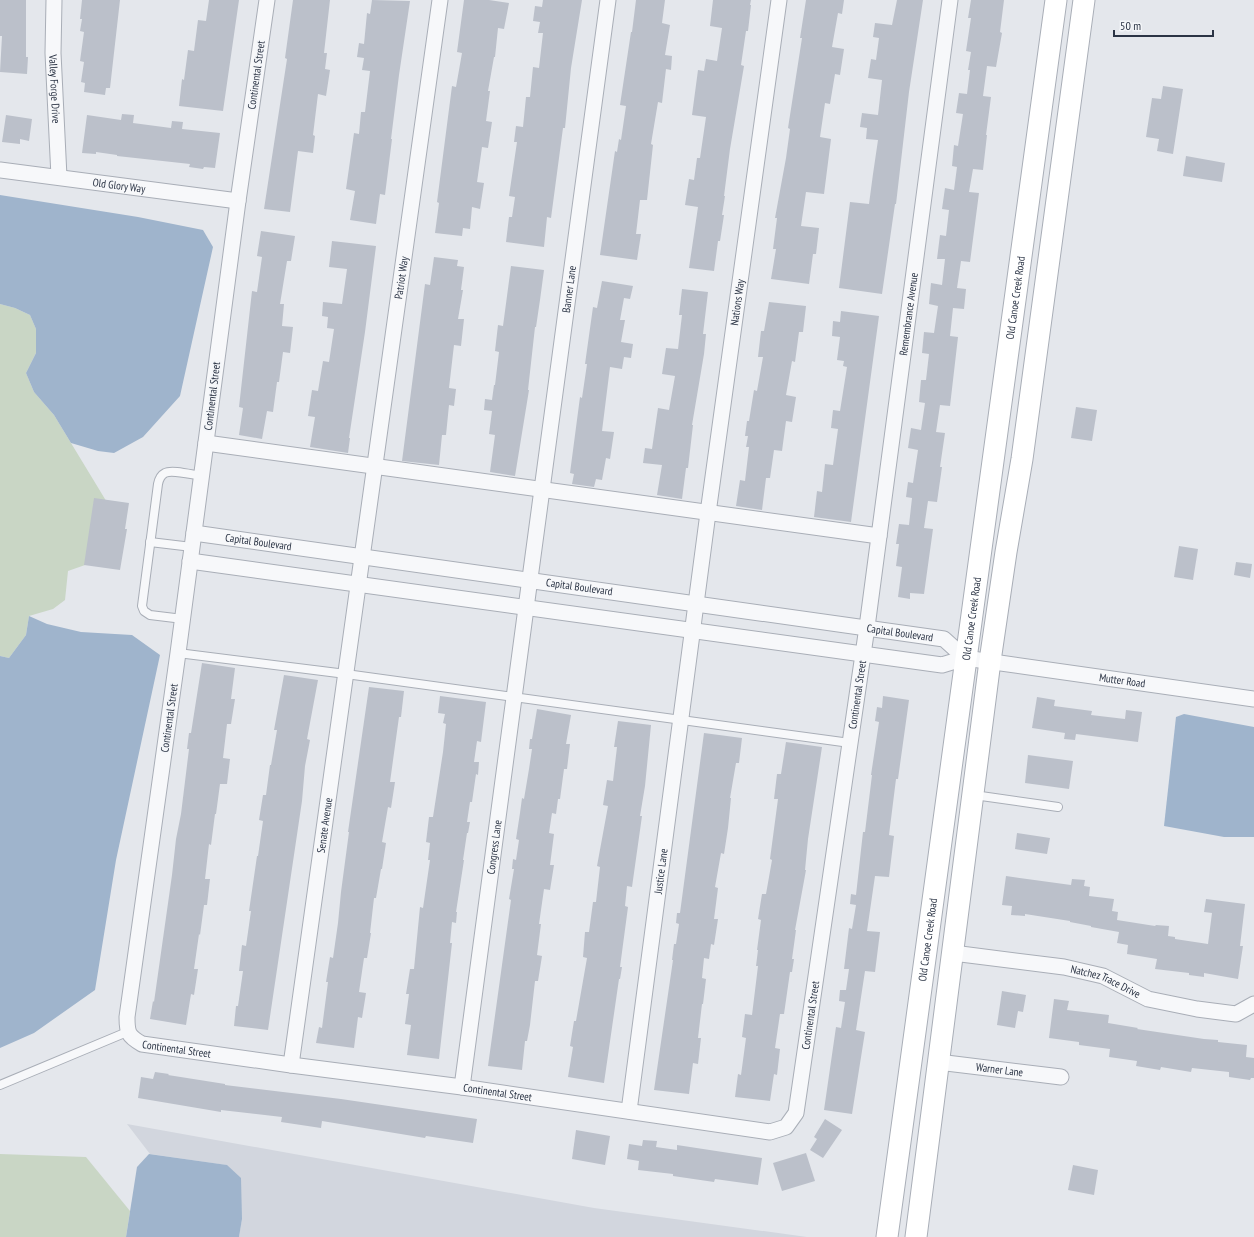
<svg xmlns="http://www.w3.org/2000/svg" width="1254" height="1237" font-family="'PT Sans Narrow',sans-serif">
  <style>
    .built { fill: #d2d6de }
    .green { fill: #c9d6c5 }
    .water { fill: #9fb4cc }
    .building { fill: #bbc0ca }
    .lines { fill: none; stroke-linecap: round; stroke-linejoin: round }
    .lane-casing { stroke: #a9aeb7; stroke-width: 10 }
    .street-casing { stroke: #a9aeb7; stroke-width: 17 }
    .secondary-casing { stroke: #a9aeb7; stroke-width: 23 }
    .lane { stroke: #f7f8fa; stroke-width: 8 }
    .street { stroke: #f7f8fa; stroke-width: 15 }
    .secondary { stroke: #fff; stroke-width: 21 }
    .labels { text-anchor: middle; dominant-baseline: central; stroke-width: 3.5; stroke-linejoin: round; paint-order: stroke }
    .street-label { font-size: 11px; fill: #2b3445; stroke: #f4f6f9 }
  </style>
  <rect width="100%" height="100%" fill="#e4e7ec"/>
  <polygon class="built" points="127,1124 594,1208 807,1237 239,1237 242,1219 226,1165 150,1154"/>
  <g class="green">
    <polygon points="0,304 15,308 30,315 36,329 36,353 26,373 34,392 54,415 108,504 105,558 68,571 65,600 53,609 29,616 26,635 9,658 0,656"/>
    <polygon points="0,1154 86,1157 130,1211 126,1237 0,1237"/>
  </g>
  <g class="water">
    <polygon points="0,195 138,217 203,230 213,247 180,396 143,437 114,453 98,451 71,443 54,415 34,392 26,373 36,353 36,329 30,315 15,308 0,304"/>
    <polygon points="29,616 47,624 81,632 132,635 160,655 116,860 95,990 34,1033 0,1048 0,656 9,658 26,635"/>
    <polygon points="1184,714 1254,727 1254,837 1224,837 1164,826 1176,717"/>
    <polygon points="149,1154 227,1165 241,1178 242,1219 239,1237 126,1237 137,1167"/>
  </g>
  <g class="building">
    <polygon points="0,0 26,0 26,57 28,57 27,74 0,72 2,36 0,36"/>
    <polygon points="82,0 120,0 110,88 106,88 105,95 84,92 85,83 81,82 84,62 80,61 84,32 80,31 82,19 80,19"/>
    <polygon points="209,0 239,0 223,111 179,106 182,79 184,80 188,50 194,51 198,20 206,21"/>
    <polygon points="293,0 330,0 324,53 327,53 325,69 330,70 326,96 318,94 313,135 315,136 313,153 298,151 290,212 264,209 287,59 285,58"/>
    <polygon points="372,0 410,1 399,75 391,139 392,139 385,195 380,194 376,224 350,220 355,191 346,189 354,133 359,134 361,112 365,112 370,71 362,70 364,58 357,57 359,43 364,44 367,13 370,14"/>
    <polygon points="464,0 489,0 509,3 504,29 498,28 495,57 494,57 488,91 490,91 486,121 492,122 488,148 482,147 477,182 484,183 480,209 472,207 470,229 463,228 462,236 435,233 439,203 437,202 452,86 456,87 462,53 457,52"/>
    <polygon points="543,0 582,0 571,68 565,128 563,128 551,218 547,217 544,247 506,242 509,217 512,217 515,197 509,196 517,142 514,142 516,126 523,127 526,97 530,97 533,67 539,68 543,33 538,33 540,22 533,21 535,6 542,7"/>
    <polygon points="636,0 665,0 662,23 670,25 665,55 672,56 671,70 666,69 662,103 658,102 651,144 653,145 647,200 640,200 636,234 641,234 637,260 600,255 615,151 617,152 619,139 621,140 626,106 620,105 631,32 632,32"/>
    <polygon points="713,0 751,0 750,5 751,5 748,31 746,31 741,65 744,66 730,149 724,196 725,196 722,215 724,215 720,241 718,241 714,271 689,268 698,207 685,205 689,179 694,180 697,158 700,158 706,117 692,115 698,70 704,71 706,59 717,61 722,28 710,26"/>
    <polygon points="806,0 844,0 842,14 838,13 832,47 844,49 840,75 835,74 830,104 825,103 820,137 831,139 824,194 806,192 801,226 819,228 816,254 813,254 809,284 771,279 776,249 773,249 777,218 775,218 786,158 790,129 788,128 802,38 800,38"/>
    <polygon points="897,0 923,0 909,92 896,204 895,204 882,294 839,288 850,202 869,204 873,174 878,140 866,139 867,128 860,127 862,113 878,115 882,80 868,78 871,59 876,60 879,38 873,37 875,23 892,25"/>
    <polygon points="971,0 1004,0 1000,32 1002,33 996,67 987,66 983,96 991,97 986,135 987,135 983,170 973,169 969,192 979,193 970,262 961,261 957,288 966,289 964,309 953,308 950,336 958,337 950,406 940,405 936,432 945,433 940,467 942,467 937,502 928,501 924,528 933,529 924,594 910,593 910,599 898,597 902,567 896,566 899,544 896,544 899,524 909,525 912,498 906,497 908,482 913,483 918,450 908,448 911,428 921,430 925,403 919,402 921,380 926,380 929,354 922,353 924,332 934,333 938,306 929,304 931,283 942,285 945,259 937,259 940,235 946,236 949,210 942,209 945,188 954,190 957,167 952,166 954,145 958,146 963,114 956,113 959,93 967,94 970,70 968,70 971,52 966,51 971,18 968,18"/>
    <polygon points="1163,86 1183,89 1173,154 1157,151 1159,139 1146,137 1152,98 1161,99"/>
    <polygon points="122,114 134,115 133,123 171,128 172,121 183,122 182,129 220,133 215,168 204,167 203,169 189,167 190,164 117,156 117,155 96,152 96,154 82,153 87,115 121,120"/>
    <polygon points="6,115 32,119 29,141 20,139 20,144 2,142"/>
    <polygon points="1186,156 1225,163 1222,182 1183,176"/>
    <polygon points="261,231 295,236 291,261 287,261 280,304 284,304 282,326 293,327 290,353 283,352 279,382 277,382 273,412 267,411 262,439 239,435 243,408 239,407 252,291 257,292 262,257 257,256"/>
    <polygon points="332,241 376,246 365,332 349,438 350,438 348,453 310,447 315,417 308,416 312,390 318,391 323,361 329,362 334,329 327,328 328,317 322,316 323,302 342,304 347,269 329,267"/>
    <polygon points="434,257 458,260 457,266 464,267 461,290 463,290 458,319 464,319 461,346 454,345 449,388 456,389 454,406 449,405 446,435 442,435 439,465 402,461 425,284 430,285"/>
    <polygon points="511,266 544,270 540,300 536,327 535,327 528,390 529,390 515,476 490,472 495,435 489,434 492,411 484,410 485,399 492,400 494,385 495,385 499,352 495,351 498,325 503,326"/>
    <polygon points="602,281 633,286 630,299 624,298 620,320 625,320 621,342 633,344 631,358 624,357 622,369 610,367 602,431 614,432 610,459 606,458 602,480 596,479 594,487 572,484 574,474 570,473 580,397 582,398 587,364 585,364 593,307 597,308"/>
    <polygon points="682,289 708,292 703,334 706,334 704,354 692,425 693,425 688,468 686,468 682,499 657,495 662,465 643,463 645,448 652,449 658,408 669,410 675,376 662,374 666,348 678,349 682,315 679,315"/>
    <polygon points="769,302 806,306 803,332 799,332 795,362 792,361 786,395 796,397 792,422 786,421 782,451 774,450 770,478 766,478 762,510 736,506 740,480 745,481 749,447 746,447 748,436 745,436 747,421 749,421 754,390 757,391 763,357 758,357 761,331 764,331"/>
    <polygon points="841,311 879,316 851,522 814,517 817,491 822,492 825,464 833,465 838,429 831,428 833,410 840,411 847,367 843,366 844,361 837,360 840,337 832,336 833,321 840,322"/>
    <polygon points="1076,407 1097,410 1092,441 1071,438"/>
    <polygon points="94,498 129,503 125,529 127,529 120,570 84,565"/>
    <polygon points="1179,546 1198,549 1193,580 1174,577"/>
    <polygon points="1236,562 1252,564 1250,578 1234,575"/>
    <polygon points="202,663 235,668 231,699 235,699 231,724 227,724 223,758 230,759 227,784 220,784 216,814 215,814 211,845 209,844 205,879 210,879 207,905 204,905 200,935 199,934 194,969 198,969 194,995 191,994 186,1025 150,1019 153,1001 154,1002 172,875 176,839 181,814 189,749 187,749 189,733 191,733"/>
    <polygon points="284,675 318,680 307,739 310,740 305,766 302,801 268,1030 234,1026 236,1006 238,1006 243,971 239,971 242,945 246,946 251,911 249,911 257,856 258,856 263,821 259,820 263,795 266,795 270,765 271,765 277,730 274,730"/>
    <polygon points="369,687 404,691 401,717 399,717 390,782 395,782 391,808 388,807 382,842 386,843 382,869 381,869 376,898 374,898 370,933 371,933 367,958 364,958 359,992 366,993 362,1018 358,1017 354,1048 316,1043 319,1027 322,1028 328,982 326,982 330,957 333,958 338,923 341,892 349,832 348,832"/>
    <polygon points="440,696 486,702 481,742 477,741 474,762 479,762 478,775 476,774 472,802 470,802 467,822 470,822 468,833 467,833 463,860 464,860 456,912 457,912 456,923 452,922 450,943 452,943 439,1059 407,1055 411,1025 405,1024 409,994 406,994 410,969 414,969 420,907 423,908 430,860 428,860 430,843 426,842 429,817 433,817 443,752 446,724 443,723 445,714 438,713"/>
    <polygon points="883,696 909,700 898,779 896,779 889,835 894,836 889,877 875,876 867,931 880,932 875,972 865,971 856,1030 865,1032 852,1114 824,1110 836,1027 841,1028 845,1002 839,1001 840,990 846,990 849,969 844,969 849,928 852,929 856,905 850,904 851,894 856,895 863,832 865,832 872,775 871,775 879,722 875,721 877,707 882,708"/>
    <polygon points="1037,697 1055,700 1054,706 1092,711 1091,715 1125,719 1126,710 1142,712 1138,742 1076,734 1075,740 1064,739 1065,733 1032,728"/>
    <polygon points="537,709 571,715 566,744 570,744 567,769 564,769 560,799 558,799 556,814 552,813 549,833 554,834 550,865 554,865 550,890 544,889 539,924 541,924 537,955 542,956 538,981 535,981 530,1025 527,1041 525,1041 522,1070 488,1066 511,900 509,899 514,869 512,869 513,859 516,860 519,840 516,839 520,813 522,798 524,799 529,769 532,749 529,749 530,739 532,739"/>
    <polygon points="618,721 651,725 645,786 640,816 642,816 632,887 627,886 625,906 628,907 620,967 622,967 620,979 619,979 604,1083 568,1077 573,1047 570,1046 574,1021 576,1021 587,958 583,957 585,932 589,932 593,902 596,902 600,867 597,866 608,806 603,805 607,780 613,781 617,747 614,747"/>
    <polygon points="704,733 742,738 739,763 736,763 730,798 731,798 728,828 724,854 721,853 715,887 718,888 714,919 718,919 714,945 711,944 709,959 704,958 702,978 706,979 703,1004 702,1004 698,1038 701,1038 698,1064 693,1063 689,1094 654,1090 673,960 672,960 674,944 676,944 679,924 676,923 677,913 680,913"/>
    <polygon points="786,742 822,747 808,839 805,870 806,870 795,930 796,930 792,959 794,959 792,972 790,972 784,1014 780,1014 775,1048 780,1049 777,1075 774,1074 770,1101 735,1097 738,1074 741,1075 746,1038 742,1037 745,1014 752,1015 758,966 756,966 758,950 757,950 761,920 758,919 762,894 766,894 772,860 770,859 778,799 774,799 777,774 781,774"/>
    <polygon points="1028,755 1073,761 1069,789 1025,783"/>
    <polygon points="1017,833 1050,838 1047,854 1015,849"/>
    <polygon points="1006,876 1071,885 1072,879 1085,880 1084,886 1090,887 1089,896 1114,899 1112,911 1118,912 1117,920 1155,926 1156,925 1169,926 1168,936 1175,937 1175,939 1208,944 1212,913 1204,912 1206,899 1245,904 1240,946 1243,946 1238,979 1204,973 1204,977 1189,975 1189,973 1155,969 1157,959 1127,954 1128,945 1117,943 1119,932 1091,927 1091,926 1070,922 1070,921 1025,914 1025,916 1011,915 1012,906 1002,905"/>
    <polygon points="1002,991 1026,995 1023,1012 1018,1011 1015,1028 997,1025"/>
    <polygon points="1054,999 1069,1001 1067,1010 1109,1015 1108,1023 1138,1028 1137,1029 1204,1039 1218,1040 1218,1042 1247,1045 1246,1057 1254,1058 1254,1078 1251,1078 1250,1080 1229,1077 1229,1072 1192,1068 1191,1072 1161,1067 1160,1070 1136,1066 1137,1061 1109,1057 1110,1049 1079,1045 1079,1042 1049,1038"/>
    <polygon points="155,1072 169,1074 168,1075 225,1084 225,1085 341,1099 477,1119 473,1143 426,1136 425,1138 322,1121 321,1128 281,1122 282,1117 221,1110 221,1112 138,1098 141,1077 153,1079"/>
    <polygon points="825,1119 842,1130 823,1158 810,1150 817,1139 814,1137"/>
    <polygon points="576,1130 610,1136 605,1165 572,1159"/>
    <polygon points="643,1140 657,1141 656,1147 677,1150 677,1145 762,1158 758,1185 715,1179 714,1182 673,1176 673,1174 638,1170 639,1161 627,1159 629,1144 642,1146"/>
    <polygon points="806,1153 815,1181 782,1191 773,1163"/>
    <polygon points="1073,1165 1098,1170 1094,1195 1068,1190"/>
  </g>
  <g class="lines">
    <defs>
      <g id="lane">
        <polyline points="150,542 192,547"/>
        <path d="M 183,619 L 150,615 L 144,611 L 142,606 L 158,484 C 159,479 161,475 165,473 C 172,469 193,475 202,476"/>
        <polyline points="178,653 346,674 850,743"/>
        <polyline points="974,795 1058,807"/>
        <polyline points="0,1085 127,1032"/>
      </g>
      <g id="street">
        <path id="s1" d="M 54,0 L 53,53 L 59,177"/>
        <path id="s2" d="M 267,0 L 238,201 L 178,653 L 127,1017 C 127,1033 128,1036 142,1044 L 291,1065 L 462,1087 L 770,1132 L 786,1127 L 796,1113 L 867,627 L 950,0"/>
        <path id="s3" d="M 0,170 L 238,201"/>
        <polyline points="206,443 879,536"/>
        <path id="s4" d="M 194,533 C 444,567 694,603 944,639 L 965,658"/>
        <path id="s5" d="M 190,561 L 942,665 L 965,658 L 1254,699"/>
        <path id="s6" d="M 953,953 L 1064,967 L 1103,976 L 1148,999 L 1197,1009 L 1236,1014 L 1254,1004"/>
        <path id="s7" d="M 938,1062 L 1061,1077"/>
        <path id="s8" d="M 291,1065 L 440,0"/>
        <path id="s9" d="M 462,1087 L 526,608 L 608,0"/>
        <path id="s10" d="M 629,1111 L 708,513 L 779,0"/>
      </g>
      <g id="secondary">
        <path id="s11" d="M 887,1237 L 1056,0"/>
        <polyline points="916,1237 990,661 1006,552 1022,459 1084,0"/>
      </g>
    </defs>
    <use href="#lane" class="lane-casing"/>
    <use href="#street" class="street-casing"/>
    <use href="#secondary" class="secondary-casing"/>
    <use href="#lane" class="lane"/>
    <use href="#street" class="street"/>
    <use href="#secondary" class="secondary"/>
  </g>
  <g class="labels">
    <g class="street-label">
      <text transform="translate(256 75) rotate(-82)">Continental Street</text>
      <text stroke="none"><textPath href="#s1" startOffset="89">Valley Forge Drive</textPath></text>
      <text stroke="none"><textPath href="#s3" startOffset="120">Old Glory Way</textPath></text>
      <text stroke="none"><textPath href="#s8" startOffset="795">Patriot Way</textPath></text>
      <text stroke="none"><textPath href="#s9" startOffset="805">Banner Lane</textPath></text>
      <text stroke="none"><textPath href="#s11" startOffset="948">Old Canoe Creek Road</textPath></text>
      <text stroke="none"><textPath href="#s10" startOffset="816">Nations Way</textPath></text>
      <text stroke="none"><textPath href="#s2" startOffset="2535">Remembrance Avenue</textPath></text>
      <text transform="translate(212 396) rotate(-83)">Continental Street</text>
      <text stroke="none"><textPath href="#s4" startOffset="65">Capital Boulevard</textPath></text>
      <text stroke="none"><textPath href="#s4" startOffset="389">Capital Boulevard</textPath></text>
      <text stroke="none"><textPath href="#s11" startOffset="624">Old Canoe Creek Road</textPath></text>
      <text stroke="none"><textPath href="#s4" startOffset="713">Capital Boulevard</textPath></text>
      <text stroke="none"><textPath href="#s5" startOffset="942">Mutter Road</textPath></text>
      <text stroke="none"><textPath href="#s2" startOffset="2151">Continental Street</textPath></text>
      <text transform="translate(169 718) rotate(-82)">Continental Street</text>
      <text stroke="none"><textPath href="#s8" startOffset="242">Senate Avenue</textPath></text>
      <text stroke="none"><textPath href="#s9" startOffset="242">Congress Lane</textPath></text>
      <text stroke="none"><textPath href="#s10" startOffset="242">Justice Lane</textPath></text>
      <text stroke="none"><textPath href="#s11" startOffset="300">Old Canoe Creek Road</textPath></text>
      <text stroke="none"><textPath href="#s6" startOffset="156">Natchez Trace Drive</textPath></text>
      <text stroke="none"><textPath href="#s2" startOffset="1827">Continental Street</textPath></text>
      <text stroke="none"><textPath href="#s2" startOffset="1095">Continental Street</textPath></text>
      <text stroke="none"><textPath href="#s7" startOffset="62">Warner Lane</textPath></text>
      <text stroke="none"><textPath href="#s2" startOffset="1419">Continental Street</textPath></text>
    </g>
  </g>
  <path d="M1114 30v6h99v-6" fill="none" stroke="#2b3445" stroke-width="2"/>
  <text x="1120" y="30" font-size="12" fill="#2b3445" stroke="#f4f6f9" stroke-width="3" paint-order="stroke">50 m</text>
</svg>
